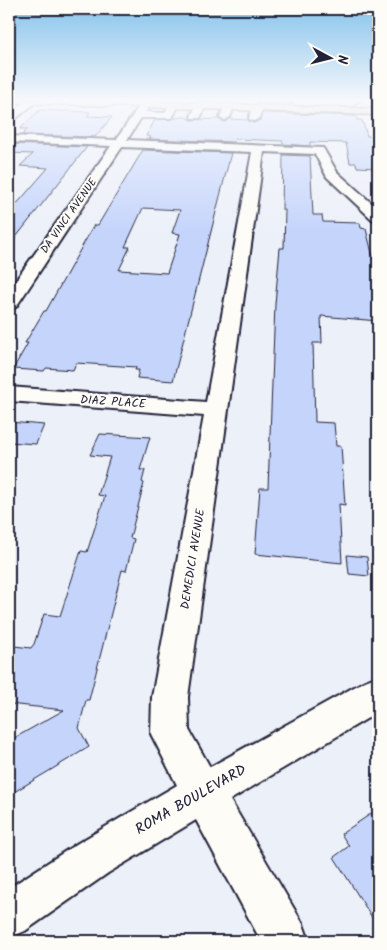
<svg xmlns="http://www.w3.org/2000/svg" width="387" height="950" font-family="Kalam,sans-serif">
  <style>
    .built { fill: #e0e8f9 }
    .building { fill: #c4d4fb; stroke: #22223b; fill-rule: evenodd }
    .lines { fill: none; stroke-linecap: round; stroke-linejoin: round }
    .minor-casing { stroke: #22223b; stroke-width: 4 }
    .major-casing { stroke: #22223b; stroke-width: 3 }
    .minor { fill: #fdfcf7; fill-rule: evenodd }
    .major { fill: #fddcac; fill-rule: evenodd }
    .labels { text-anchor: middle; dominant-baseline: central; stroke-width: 4; stroke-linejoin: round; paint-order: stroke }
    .far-street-label { font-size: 11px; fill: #22223b; stroke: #fdfcf7 }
    .street-label { font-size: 12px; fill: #22223b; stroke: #fdfcf7 }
    .near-street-label { font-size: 15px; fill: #22223b; stroke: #fdfcf7 }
  </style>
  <rect width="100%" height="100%" fill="#ecf0f8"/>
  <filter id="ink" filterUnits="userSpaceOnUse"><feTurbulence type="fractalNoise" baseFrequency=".02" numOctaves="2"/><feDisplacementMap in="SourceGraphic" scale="10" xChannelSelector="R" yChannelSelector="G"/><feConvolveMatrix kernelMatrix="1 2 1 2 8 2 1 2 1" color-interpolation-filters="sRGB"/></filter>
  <g filter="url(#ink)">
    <g class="built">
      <polygon points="109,100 378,100 378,110 109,101"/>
      <polygon points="47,103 133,105 119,122 23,119 38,106"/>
      <polygon points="159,106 268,110 265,128 148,123"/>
    </g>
    <g class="building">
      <polygon points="258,100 291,100 289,102 291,104 257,103"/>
      <polygon points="40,110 90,112 87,116 112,117 95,137 22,135 28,129 20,129"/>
      <polygon points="262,113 356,116 357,120 362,120 367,136 378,137 378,168 357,167 356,163 350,163 346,143 310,142 310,146 283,144 283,141 235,139 234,142 149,139 151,137 146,136 155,120 185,117 192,120 219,119 225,122 230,119 248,120 254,123 260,120"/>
      <polygon points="12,144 87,147 9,246 9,213 48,168 20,166 33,154 9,153 9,147"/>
      <path d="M 143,150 L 231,153 L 173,381 L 137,378 L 139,370 L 135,370 L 136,367 L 76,363 L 73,370 L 46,368 L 44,371 L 13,369 L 28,343 L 25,343 L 44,311 L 46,311 L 94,225 L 98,225 ZM 143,208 L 180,210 L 172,233 L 180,234 L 167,273 L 119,270 L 130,247 L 125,247 Z"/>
      <polygon points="283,155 310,156 313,215 322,215 323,222 360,223 361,228 366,229 374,261 378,261 378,321 321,316 322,343 313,343 315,422 334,423 336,446 341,446 345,505 339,504 342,563 255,554 260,488 268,488 275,304 280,248 284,248 285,210 282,210"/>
      <polygon points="9,422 44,425 36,444 9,442"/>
      <polygon points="100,434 150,437 140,470 145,470 142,482 144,483 130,538 134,539 126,571 122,570 89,700 86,700 79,728 89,747 9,795 9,741 64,710 9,704 9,659 14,646 31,648 34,644 44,614 60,616 81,551 87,552 105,496 98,495 110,457 90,455"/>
      <polygon points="347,555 367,557 369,576 349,574"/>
      <polygon points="378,809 378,927 334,857 349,846 341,834"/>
    </g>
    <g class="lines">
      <defs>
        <g id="minor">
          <polygon points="27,100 37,101 13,121 9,122 9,114"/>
          <polygon points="293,100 360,100 352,106 296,105 291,102"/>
          <polygon points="146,101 151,104 146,112 165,113 170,103 174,102 179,105 172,118 141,118 127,140 323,148 337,172 378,209 378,221 373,220 327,177 315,154 264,152 188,697 189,730 210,767 365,681 378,676 378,712 230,800 303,924 309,941 261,941 196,820 108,873 25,931 9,938 9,888 78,843 177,785 151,734 152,697 204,416 9,401 9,387 206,402 252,152 122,147 16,307 9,309 9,290 111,146 9,142 9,136 116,140 142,102"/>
          <polygon points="201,103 206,106 200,118 192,118 191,116 197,104"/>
          <polygon points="229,104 234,107 230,117 225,120 221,119 220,117 225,105"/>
          <polygon points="257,105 262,108 259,118 254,121 250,120 249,118 252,108"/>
        </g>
        <polygon id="major" points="16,100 106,100 378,109 378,115 21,103"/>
      </defs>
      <use href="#minor" class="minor-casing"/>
      <use href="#major" class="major-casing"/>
      <use href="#minor" class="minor"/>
      <use href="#major" class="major"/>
    </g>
  </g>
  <linearGradient id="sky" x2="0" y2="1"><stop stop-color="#84c2eb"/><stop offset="0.43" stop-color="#f6f8fc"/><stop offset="1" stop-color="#f6f8fc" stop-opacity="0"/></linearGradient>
  <rect width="387" height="233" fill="url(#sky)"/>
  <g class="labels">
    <g class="far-street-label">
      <text transform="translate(69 216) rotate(-55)">DA VINCI AVENUE</text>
    </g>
    <g class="street-label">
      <text transform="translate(113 402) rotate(4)">DIAZ PLACE</text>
      <text transform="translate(193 559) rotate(-81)">DEMEDICI AVENUE</text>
    </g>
    <g class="near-street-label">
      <text transform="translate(191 800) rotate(-30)">ROMA BOULEVARD</text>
    </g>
  </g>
  <rect width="387" height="950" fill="none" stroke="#fdfcf7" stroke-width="30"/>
  <rect x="15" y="15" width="357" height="920" fill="none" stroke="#22223b" stroke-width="2" filter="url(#ink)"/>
  <g transform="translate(330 58) rotate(97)" stroke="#fdfcf7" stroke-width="4" paint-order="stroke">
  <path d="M0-4L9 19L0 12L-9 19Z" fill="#22223b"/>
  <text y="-8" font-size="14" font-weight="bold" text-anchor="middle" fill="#22223b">N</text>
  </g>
</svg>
